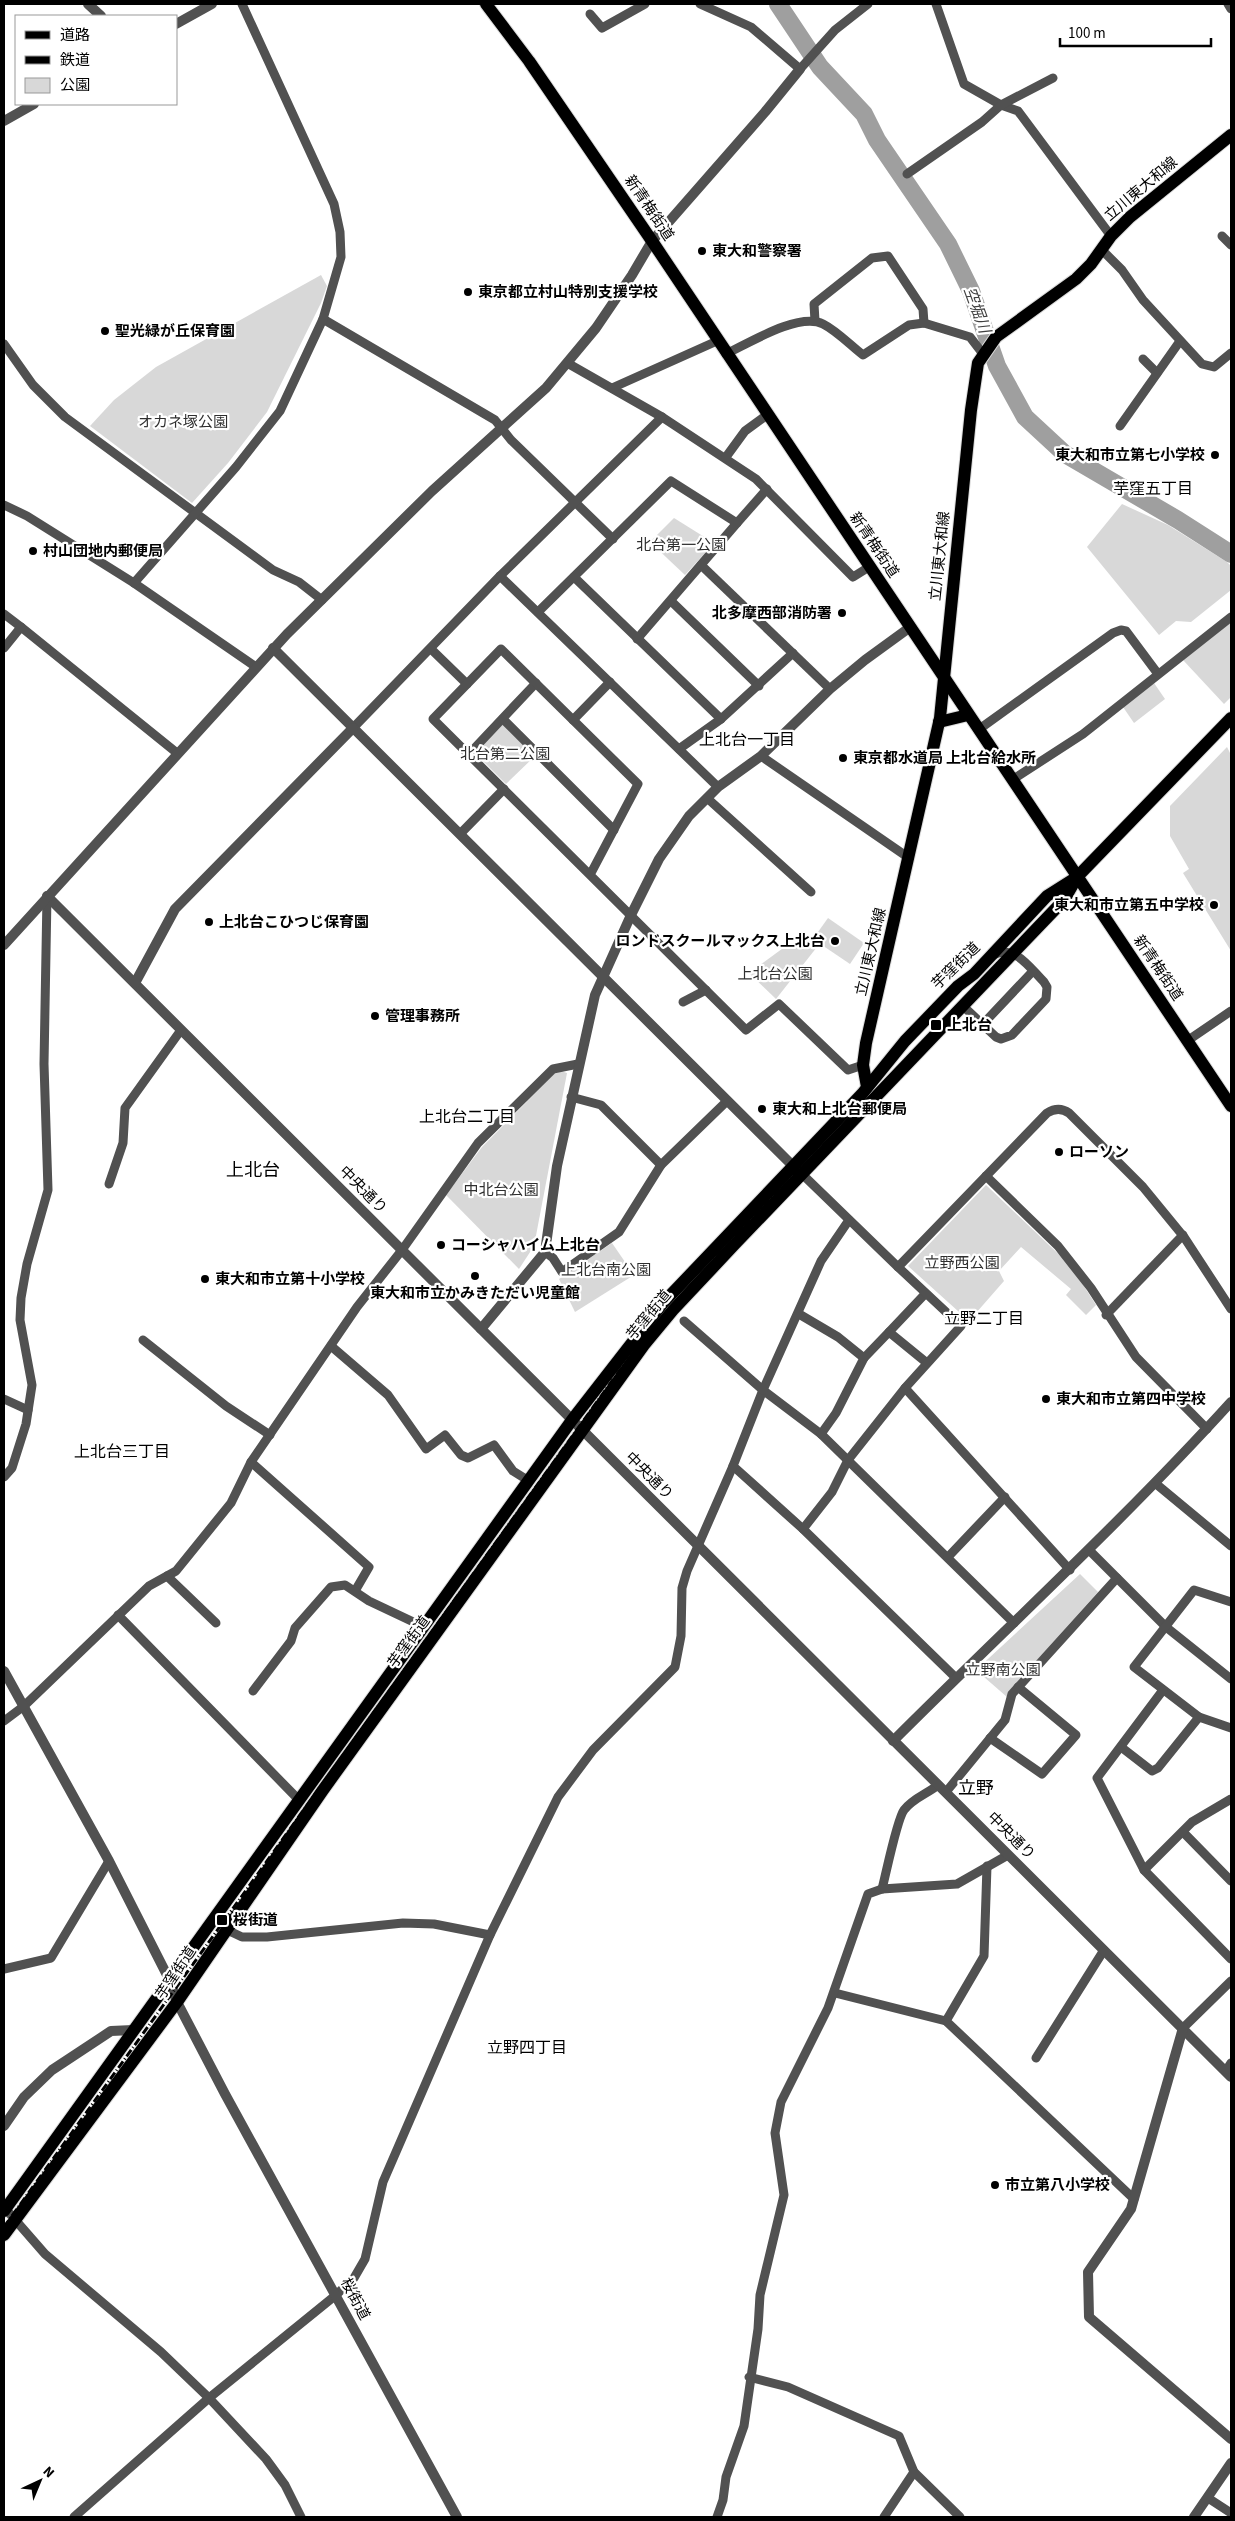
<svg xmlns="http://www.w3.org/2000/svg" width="1235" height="2521" font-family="'Source Sans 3','Noto Sans JP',sans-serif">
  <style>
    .green { fill: #d8d8d8 }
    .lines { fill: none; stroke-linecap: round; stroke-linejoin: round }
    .stream { stroke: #9f9f9f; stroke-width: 3 }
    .river { stroke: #9f9f9f; stroke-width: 18 }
    .primary-casing { stroke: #dbdbdb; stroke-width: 14 }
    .minor { stroke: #515151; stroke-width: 9 }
    .tertiary { stroke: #515151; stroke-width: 10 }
    .primary { stroke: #000; stroke-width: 12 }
    .rail { stroke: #000; stroke-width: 3; stroke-dasharray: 8 2.5 1 2.5; stroke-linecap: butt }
    .poi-dot { fill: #000; stroke: #fff; stroke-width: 2 }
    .labels { text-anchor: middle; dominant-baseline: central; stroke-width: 4.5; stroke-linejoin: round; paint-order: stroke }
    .street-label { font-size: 15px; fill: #000; stroke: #fff }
    .poi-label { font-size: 15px; font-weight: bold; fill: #000; stroke: #fff; text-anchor: start }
    .park-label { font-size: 15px; fill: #2f2f2f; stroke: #fff }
    .water-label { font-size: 16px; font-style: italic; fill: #404040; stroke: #fff }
    .neighbourhood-label { font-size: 16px; fill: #000; stroke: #fff }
    .quarter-label { font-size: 18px; fill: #000; stroke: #fff }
  </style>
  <rect width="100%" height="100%" fill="#fff"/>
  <g class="green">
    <polygon points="321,275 327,286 321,303 267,412 228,463 192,503 90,426 114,400 156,367"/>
    <polygon points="1122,504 1168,525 1227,562 1231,566 1231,590 1191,622 1176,621 1159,635 1087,547"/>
    <polygon points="674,518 714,543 685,575 650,542"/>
    <polygon points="1231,622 1231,697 1224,704 1183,660"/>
    <polygon points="1154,683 1165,699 1134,723 1123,707"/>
    <polygon points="503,724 535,756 506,784 474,752"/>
    <polygon points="1227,747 1231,755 1231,951 1183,873 1189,869 1170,836 1170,806"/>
    <polygon points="828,918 864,943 850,964 813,939"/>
    <polygon points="807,937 817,947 776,999 749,973 786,946"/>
    <polygon points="558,1070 567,1073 534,1246 519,1269 446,1195 482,1147"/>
    <polygon points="986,1185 1071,1266 1096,1305 1086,1315 1066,1295 1071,1289 1021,1247 999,1271 1004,1281 969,1321 908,1266"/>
    <polygon points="612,1243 634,1275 575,1312 559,1279"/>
    <polygon points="1080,1574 1098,1592 1009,1691 1007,1697 976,1670"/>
  </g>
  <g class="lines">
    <polyline class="stream" points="774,4 780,7"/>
    <polyline class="river" points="778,4 820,67 864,114 877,140 948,244 971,291 997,366 1025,417 1065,454 1178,520 1231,554"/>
    <defs>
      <g id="primary">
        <polyline points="486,4 529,61 652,241 1231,1106"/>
        <polyline points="939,722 968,715"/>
        <polyline points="867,1087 863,1065 866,1043 940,718 971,410 978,363 996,337 1076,279 1091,264 1111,236 1130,217 1231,135"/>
        <polyline points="4,2211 572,1420 663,1303 862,1094 905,1041 958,986 974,974 1047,896 1077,877 1231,718"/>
        <polyline points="4,2235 177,2002 323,1790 644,1345 673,1310 734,1245 1064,900 1076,879"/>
      </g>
    </defs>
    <use href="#primary" class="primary-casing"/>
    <g class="minor">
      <polyline points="700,4 751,27 800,69 835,30 868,4"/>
      <polyline points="936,4 964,84 1001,105 1018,111 1111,236"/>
      <polyline points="1228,4 1231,9"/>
      <polyline points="590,14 602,28 645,4"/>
      <polyline points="907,174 982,122 1001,105 1053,78"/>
      <polyline points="1222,236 1231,245"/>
      <polyline points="1102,250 1122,270 1143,300 1202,364 1214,367 1231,353"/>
      <polyline points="323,319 495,420 511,440 613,539"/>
      <polyline points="815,321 814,304 872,258 888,256 923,309 924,323"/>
      <polyline points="4,344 33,385 65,417 273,570 299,582 322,600"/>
      <path d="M 726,354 C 749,343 799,312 823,324 C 837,331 850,345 863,355 L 909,325 L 924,323 L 970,337 L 983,354"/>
      <polyline points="1143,359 1157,373"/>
      <polyline points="569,364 662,417 756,479 853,577 869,567"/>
      <polyline points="612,388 717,341"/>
      <polyline points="1120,426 1180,341"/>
      <polyline points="726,457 745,431 767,415"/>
      <polyline points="4,505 27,516 134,583 256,667"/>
      <polyline points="737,523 767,489"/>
      <polyline points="701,565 830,689"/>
      <polyline points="500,576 718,787"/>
      <polyline points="574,577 721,719"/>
      <polyline points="134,583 236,467 280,411 323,319 341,257 340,232 334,204 242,4"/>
      <polyline points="671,601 759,686"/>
      <polyline points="538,612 671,481 737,523 637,639"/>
      <polyline points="4,614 21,627"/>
      <polyline points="4,648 21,627 177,753"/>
      <polyline points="431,649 467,684"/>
      <polyline points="503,719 614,830"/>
      <polyline points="573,720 610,682"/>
      <polyline points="353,728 500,576 662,417"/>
      <polyline points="978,730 1113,633 1121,630 1126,631 1158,674"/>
      <polyline points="679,749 721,719 793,653"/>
      <polyline points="469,754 536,683"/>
      <polyline points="761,756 909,858"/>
      <polyline points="1012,780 1083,734 1231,617"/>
      <polyline points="707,798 811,892"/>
      <polyline points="460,834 504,789"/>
      <polyline points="590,875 638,784 501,649 433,719 746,1030 779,1004 848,1070 863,1065"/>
      <polyline points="683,1002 706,990"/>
      <path d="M 963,1006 L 996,1037 L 1001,1039 L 1012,1035 L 1046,999 L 1047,987 L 1044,982 C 1029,967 1015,944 993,955"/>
      <polyline points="983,1024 1033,971"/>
      <polyline points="1187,1041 1231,1011"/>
      <polyline points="571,1097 601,1105 661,1165"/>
      <polyline points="802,1174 898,1267"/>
      <polyline points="986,1176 1058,1246 1091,1288 1136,1357 1207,1429"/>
      <polyline points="109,1184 123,1143 125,1108 181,1030"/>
      <polyline points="545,1252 553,1258 562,1272 619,1232 661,1165 727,1101"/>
      <polyline points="799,1314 838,1337 864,1358 836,1413 821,1434 763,1390 733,1466 803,1529 956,1678"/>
      <polyline points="1106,1315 1183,1235"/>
      <polyline points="684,1321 763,1390 821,1261 849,1220"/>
      <polyline points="889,1332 925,1294"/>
      <polyline points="143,1340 226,1406 270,1435"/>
      <polyline points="331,1346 388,1395 426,1449 445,1435 461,1455 468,1458 494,1445 513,1471 529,1481"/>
      <polyline points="864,1358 889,1332 927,1363"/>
      <polyline points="905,1388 1070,1570"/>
      <polyline points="4,1399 28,1410"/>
      <polyline points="821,1434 1014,1623"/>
      <polyline points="251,1462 369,1567 355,1591"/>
      <polyline points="4,1477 12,1468 26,1424 32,1385 20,1320 21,1298 27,1264 48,1190 44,1064 47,896"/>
      <polyline points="1155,1483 1231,1546"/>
      <path d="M 803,1529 L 832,1492 L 848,1460 L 905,1388 L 961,1326 L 898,1267 L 1047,1113 C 1055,1108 1062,1108 1069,1113 L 1143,1187 L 1184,1237 L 1231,1309"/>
      <polyline points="1089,1550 1166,1627 1231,1679"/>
      <polyline points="948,1557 1005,1497"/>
      <polyline points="167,1576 216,1623"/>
      <polyline points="1231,1602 1194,1590 1134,1667 1199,1717 1231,1728"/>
      <polyline points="118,1615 299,1800"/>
      <polyline points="1163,1690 1097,1778 1144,1870 1231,1959"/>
      <polyline points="253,1691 291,1641 295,1628 331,1587 345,1585 369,1601 424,1627"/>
      <polyline points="4,1721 24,1706 149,1586 176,1571 231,1503 251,1462 357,1307 402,1250 478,1143 553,1069 578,1064"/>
      <polyline points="990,1738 1042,1774 1076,1735 1018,1687"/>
      <polyline points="1121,1747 1152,1771 1158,1768 1199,1717"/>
      <polyline points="946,1792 1005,1720 1012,1694 1117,1578"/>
      <polyline points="1183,1832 1231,1881"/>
      <polyline points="987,1866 984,1956 946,2021 1134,2199"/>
      <polyline points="1144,1870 1192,1822 1231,1799"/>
      <path d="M 882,1889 C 886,1874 897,1819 904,1810 C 913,1798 927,1794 938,1785"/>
      <polyline points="225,1929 242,1937 267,1937 403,1923 434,1924 490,1935"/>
      <polyline points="4,1969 51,1958 109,1861"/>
      <polyline points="835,1993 946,2021"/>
      <polyline points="1183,2028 1231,1981"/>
      <polyline points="1036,2058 1104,1950"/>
      <polyline points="1226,2071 1231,2063"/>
      <polyline points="4,2207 45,2254 161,2352 209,2398 266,2459 285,2485 301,2517"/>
      <polyline points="749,2377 788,2387 899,2436 914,2472 960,2517"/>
      <polyline points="1208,2498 1231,2513"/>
      <polyline points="74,2517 209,2398 336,2295 354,2278 365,2259 383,2182 490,1935 558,1797 593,1750 675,1667 681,1636 682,1588 687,1571 733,1466"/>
      <polyline points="717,2517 723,2500 726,2477 744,2426 758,2329 760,2295 784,2195 775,2133 781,2102 828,2008 868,1894 882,1889 957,1884 1008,1855"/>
      <polyline points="884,2517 914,2472"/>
    </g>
    <g class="tertiary">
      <polyline points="88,4 101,16"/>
      <polyline points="176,24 212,4"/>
      <polyline points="4,121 34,104"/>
      <polyline points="273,648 797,1170"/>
      <polyline points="47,896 1231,2077"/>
      <polyline points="4,945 287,634 432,491 546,388 596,328 632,275 652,241 765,112 800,69"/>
      <polyline points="135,983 175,909 353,728"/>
      <polyline points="481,1329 545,1252 557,1166 595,995 631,915 659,859 689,816 718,787 761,756 830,689 865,660 909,628"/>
      <polyline points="4,1671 109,1861 169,1979 177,2002 225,2094 457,2517"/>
      <path d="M 893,1741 C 1006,1628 1124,1520 1231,1402"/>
      <polyline points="1183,2028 1131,2209 1088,2272 1089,2317 1231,2439"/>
      <polyline points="4,2126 24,2097 52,2070 111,2031 133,2030"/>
      <polyline points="1194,2517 1231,2463"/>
    </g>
    <use href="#primary" class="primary"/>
    <path class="rail" d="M 4,2227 L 617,1374 C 732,1227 873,1102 998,963"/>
  </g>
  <g class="poi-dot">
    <circle cx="702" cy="251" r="5"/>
    <circle cx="468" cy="292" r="5"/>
    <circle cx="105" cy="331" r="5"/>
    <circle cx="1215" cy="455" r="5"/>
    <circle cx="33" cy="551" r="5"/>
    <circle cx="842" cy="613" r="5"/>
    <circle cx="843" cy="758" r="5"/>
    <circle cx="1214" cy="905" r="5"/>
    <circle cx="209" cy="922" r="5"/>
    <circle cx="835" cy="941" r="5"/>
    <circle cx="375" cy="1016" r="5"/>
    <rect x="930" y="1019" width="12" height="12" rx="2.5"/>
    <circle cx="762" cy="1109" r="5"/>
    <circle cx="1059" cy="1152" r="5"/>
    <circle cx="441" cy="1245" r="5"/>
    <circle cx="475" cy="1276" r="5"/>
    <circle cx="205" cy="1279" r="5"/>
    <circle cx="1046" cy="1399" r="5"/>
    <rect x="216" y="1914" width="12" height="12" rx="2.5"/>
    <circle cx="995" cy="2185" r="5"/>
  </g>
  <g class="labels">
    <g class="street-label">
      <text transform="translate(1141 189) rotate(-40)">立川東大和線</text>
      <text transform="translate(649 208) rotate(56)">新青梅街道</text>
      <text transform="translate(874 545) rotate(56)">新青梅街道</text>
      <text transform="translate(940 556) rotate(-84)">立川東大和線</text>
      <text transform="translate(871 952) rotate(-77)">立川東大和線</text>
      <text transform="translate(956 966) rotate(-44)">芋窪街道</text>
      <text transform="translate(1158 968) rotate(56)">新青梅街道</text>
      <text transform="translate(363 1190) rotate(45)">中央通り</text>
      <text transform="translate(649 1315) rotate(-50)">芋窪街道</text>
      <text transform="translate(649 1476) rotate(45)">中央通り</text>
      <text transform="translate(409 1642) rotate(-54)">芋窪街道</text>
      <text transform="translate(1011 1836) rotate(45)">中央通り</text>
      <text transform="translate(176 1973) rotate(-56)">芋窪街道</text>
      <text transform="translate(355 2299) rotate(62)">桜街道</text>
    </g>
    <g class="poi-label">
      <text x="712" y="251">東大和警察署</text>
      <text x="478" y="292">東京都立村山特別支援学校</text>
      <text x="115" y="331">聖光緑が丘保育園</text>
      <text x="1205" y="455" text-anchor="end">東大和市立第七小学校</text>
      <text x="43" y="551">村山団地内郵便局</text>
      <text x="832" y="613" text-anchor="end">北多摩西部消防署</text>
      <text x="853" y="758">東京都水道局 上北台給水所</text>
      <text x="1204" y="905" text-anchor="end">東大和市立第五中学校</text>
      <text x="219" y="922">上北台こひつじ保育園</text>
      <text x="825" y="941" text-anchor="end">ロンドスクールマックス上北台</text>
      <text x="385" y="1016">管理事務所</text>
      <text x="947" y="1025">上北台</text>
      <text x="772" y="1109">東大和上北台郵便局</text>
      <text x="1069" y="1152">ローソン</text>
      <text x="451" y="1245">コーシャハイム上北台</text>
      <text x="215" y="1279">東大和市立第十小学校</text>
      <text x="475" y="1293" text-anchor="middle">東大和市立かみきただい児童館</text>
      <text x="1056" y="1399">東大和市立第四中学校</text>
      <text x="233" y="1920">桜街道</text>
      <text x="1005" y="2185">市立第八小学校</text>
    </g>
    <g class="park-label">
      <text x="183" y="422">オカネ塚公園</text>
      <text x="681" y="545">北台第一公園</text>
      <text x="505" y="754">北台第二公園</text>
      <text x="775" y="974">上北台公園</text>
      <text x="501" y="1190">中北台公園</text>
      <text x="962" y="1263">立野西公園</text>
      <text x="606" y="1270">上北台南公園</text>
      <text x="1003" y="1670">立野南公園</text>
    </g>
    <g class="water-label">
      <text transform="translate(977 310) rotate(70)">空堀川</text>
    </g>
    <g class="neighbourhood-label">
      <text x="1153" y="489">芋窪五丁目</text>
      <text x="747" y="740">上北台一丁目</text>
      <text x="467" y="1117">上北台二丁目</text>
      <text x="984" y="1319">立野二丁目</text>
      <text x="122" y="1452">上北台三丁目</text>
      <text x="527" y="2048">立野四丁目</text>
    </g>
    <g class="quarter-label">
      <text x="253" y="1170">上北台</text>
      <text x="976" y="1788">立野</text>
    </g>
  </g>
  <rect width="1235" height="2521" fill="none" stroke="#000000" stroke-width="10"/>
  <rect x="15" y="15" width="162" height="90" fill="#ffffff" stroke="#999999"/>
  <rect x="25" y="31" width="25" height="8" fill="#000000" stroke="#999999"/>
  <text x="60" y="40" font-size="15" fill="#000000">道路</text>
  <rect x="25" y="56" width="25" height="8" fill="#000000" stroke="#999999"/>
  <text x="60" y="65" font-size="15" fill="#000000">鉄道</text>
  <rect x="25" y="78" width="25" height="15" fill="#d8d8d8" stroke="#999999"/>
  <text x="60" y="90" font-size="15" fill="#000000">公園</text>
  <g transform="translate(40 2481) rotate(44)" stroke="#ffffff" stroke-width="4" paint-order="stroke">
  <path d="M0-4L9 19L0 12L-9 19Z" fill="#000000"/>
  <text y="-8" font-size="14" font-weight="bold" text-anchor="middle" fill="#000000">N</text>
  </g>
  <path d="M1060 38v8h151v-8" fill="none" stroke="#000000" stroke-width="2.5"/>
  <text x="1068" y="38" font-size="15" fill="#000000" stroke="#ffffff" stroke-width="4" paint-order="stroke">100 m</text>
</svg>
